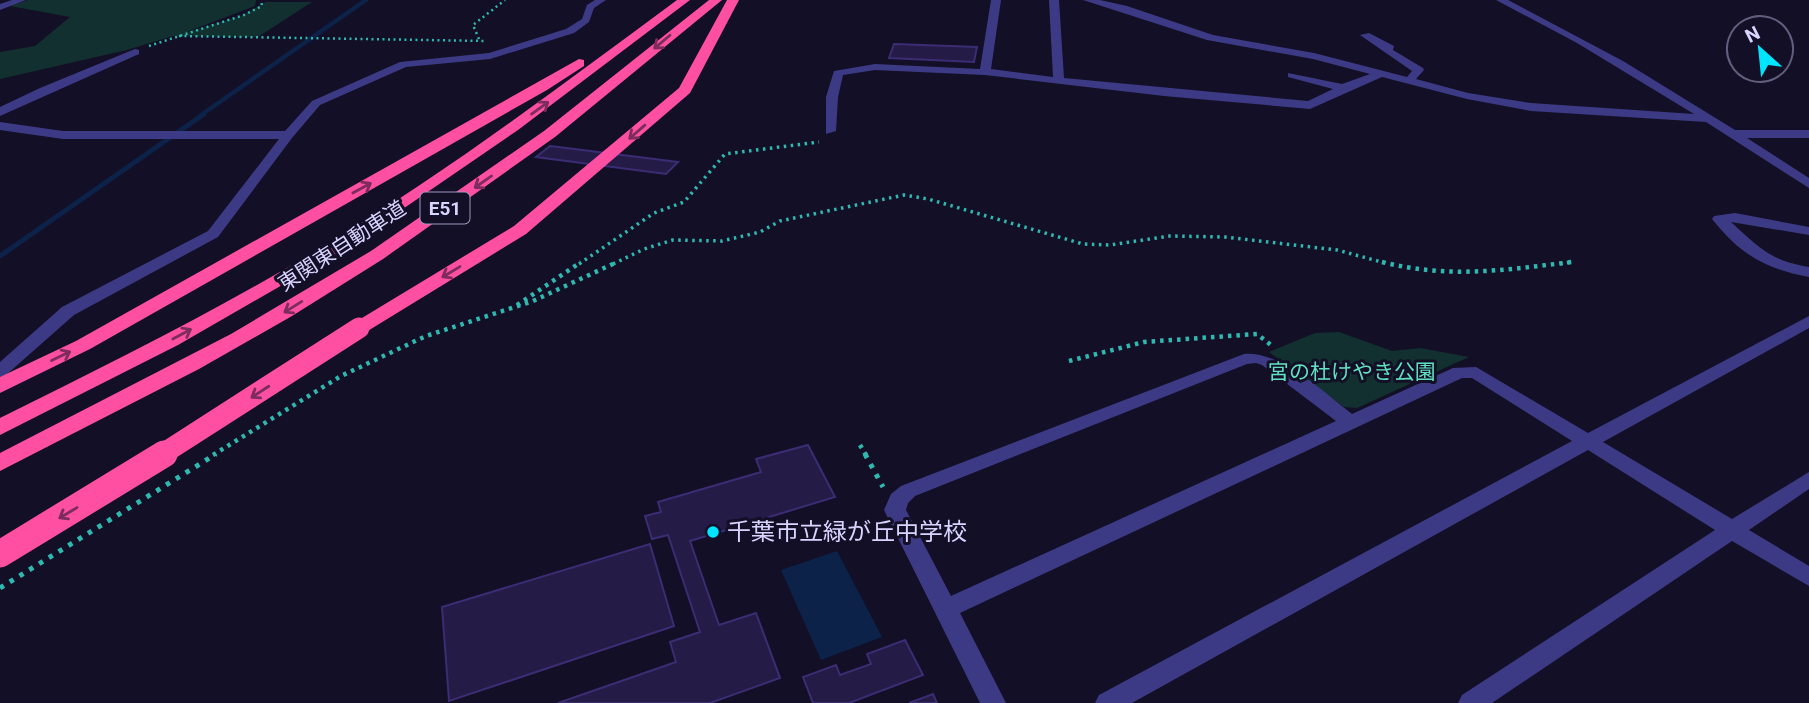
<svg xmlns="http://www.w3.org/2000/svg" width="1809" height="703" font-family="Roboto,'Noto Sans JP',sans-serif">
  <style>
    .green { fill: #12302f }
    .water { fill: #0c2248 }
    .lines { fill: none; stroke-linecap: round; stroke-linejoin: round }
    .stream-far1 { stroke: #0c2248; stroke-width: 4.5 }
    .stream { stroke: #0c2248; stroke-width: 5 }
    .building { fill: #241b47; stroke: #3b2d73; stroke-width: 2 }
    .path-far3 { stroke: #2fb8b0; stroke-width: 2.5; stroke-dasharray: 2 3.5; stroke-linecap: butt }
    .path-far2 { stroke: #2fb8b0; stroke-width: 3.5; stroke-dasharray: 2.5 4.5; stroke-linecap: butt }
    .path-far1 { stroke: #2fb8b0; stroke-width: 4.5; stroke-dasharray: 3.5 5; stroke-linecap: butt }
    .path { stroke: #2fb8b0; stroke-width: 5; stroke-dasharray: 4.5 7; stroke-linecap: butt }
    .minor { fill: #3d3a85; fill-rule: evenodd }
    .highway { fill: #ff4fa3; fill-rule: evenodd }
    .highway-bridge-far1 { stroke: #ff4fa3; stroke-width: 21 }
    .highway-bridge { stroke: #ff4fa3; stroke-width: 27 }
    .oneway { stroke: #7d2c5e }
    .poi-dot { fill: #00e5ff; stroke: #130f26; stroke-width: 2.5 }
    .labels { text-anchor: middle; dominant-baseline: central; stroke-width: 6; stroke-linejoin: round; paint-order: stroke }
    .shield { fill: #130f26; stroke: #9e99be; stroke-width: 2 }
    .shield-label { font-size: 19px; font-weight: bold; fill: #d9d4ff }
    .street-label { font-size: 21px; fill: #d9d4ff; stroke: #130f26 }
    .park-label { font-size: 21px; fill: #5fe0c0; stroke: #130f26 }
    .near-poi-label { font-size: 24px; fill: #d9d4ff; stroke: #130f26; text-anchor: start }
  </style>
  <rect width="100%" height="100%" fill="#130f26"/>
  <g class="green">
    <polygon points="28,0 256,0 255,6 184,33 241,16 266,2 312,2 258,37 173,36 127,50 0,79 0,52 35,46 70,17 10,6"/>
    <polygon points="1339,332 1392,351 1420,348 1469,357 1357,408 1344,407 1269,352 1315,333"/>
  </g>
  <polygon class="water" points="837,551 882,637 821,660 781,570"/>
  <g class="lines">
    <polyline class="stream-far1" points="201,115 366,0"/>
    <polyline class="stream" points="0,256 204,114"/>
  </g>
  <g class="building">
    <polygon points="894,44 977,47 974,62 889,58"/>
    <polygon points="550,146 678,162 666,174 536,157"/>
    <polygon points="808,445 835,497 690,541 719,625 756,613 780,678 710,703 558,703 676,662 670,642 700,632 668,535 652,539 645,516 661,512 658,502 761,472 756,459"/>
    <polygon points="650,544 674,626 449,701 442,607"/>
    <polygon points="905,640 923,675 849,703 813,703 803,677 836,665 840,675 871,664 867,654"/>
    <polygon points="933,694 937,703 909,703"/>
  </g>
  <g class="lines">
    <g class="path-far3">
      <polyline points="179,36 486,41"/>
      <polyline points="479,39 473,25 505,0"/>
      <polyline points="149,46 244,15 262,6 261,0"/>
    </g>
    <g class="path-far2">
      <polyline points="579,264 654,213 684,202 725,154 819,142"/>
      <polyline points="613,264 644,249 673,240 722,241 760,232 780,221 904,195 928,199 1083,244 1110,245 1170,236 1225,237 1337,250 1389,264"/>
      <polyline points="1560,264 1572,262"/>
    </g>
    <g class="path-far1">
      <path d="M 1382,262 C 1450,279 1504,270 1572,262"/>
      <polyline points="517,305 581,262"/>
      <polyline points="1069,361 1144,342 1257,334 1271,345"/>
      <polyline points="860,445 866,455"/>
      <polyline points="213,455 341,376 426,336 533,301 617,262"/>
    </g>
    <g class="path">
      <polyline points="865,454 883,487"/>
      <polyline points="0,588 216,454"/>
    </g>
    <g class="minor">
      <polygon points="12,0 26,0 0,10 0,4"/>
      <polygon points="595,0 606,0 594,8 589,22 574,33 490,59 406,67 320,105 292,138 218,237 74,315 6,375 0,377 0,362 62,307 208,231 279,139 63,139 0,130 0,122 63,131 285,131 312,101 400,62 489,53 566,29 582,19 587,5"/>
      <polygon points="991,0 1001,0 991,69 1053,77 1049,0 1059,0 1064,78 1308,101 1333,89 1288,77 1288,73 1342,84 1370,74 1313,59 1207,40 1083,0 1100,0 1127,6 1213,35 1314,53 1407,77 1412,71 1360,35 1369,33 1394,46 1393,50 1423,68 1424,70 1416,79 1468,93 1531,103 1694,114 1577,43 1496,0 1508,0 1623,61 1735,130 1809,130 1809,138 1747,138 1809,178 1809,188 1706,122 1531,111 1467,99 1382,77 1310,109 1164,96 985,75 875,70 843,75 838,97 836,131 826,134 826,97 834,71 875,64 980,69"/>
      <polygon points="135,49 139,50 139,54 0,116 0,107 40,88"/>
      <path d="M 1735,213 L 1809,227 L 1809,235 L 1731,222 C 1758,247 1771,261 1809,267 L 1809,277 C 1765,269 1740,254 1712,219 L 1714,216 Z"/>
      <path d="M 1809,316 L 1809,328 L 1603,442 L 1732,519 L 1809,472 L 1809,489 L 1749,530 L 1809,566 L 1809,586 L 1732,541 L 1492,703 L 1458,703 L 1462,695 L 1715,530 L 1588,450 L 1132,703 L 1095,703 L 1099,695 L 1572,441 L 1472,378 L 1462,378 L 960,613 L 1006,703 L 980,703 L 884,510 L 891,494 L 901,486 L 1244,354 C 1281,351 1323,392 1352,414 L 1453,368 L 1476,367 L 1588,433 ZM 1256,363 L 1262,365 L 1336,421 L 951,596 L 906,510 L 908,503 L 915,496 L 1247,364 Z"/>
    </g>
    <g class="highway">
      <path d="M 677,0 L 690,0 L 518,130 L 343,250 L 178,345 L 0,435 L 0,418 C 111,363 222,308 329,243 C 450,170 563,84 677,0 Z"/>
      <polygon points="709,0 722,0 555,137 383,259 292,316 199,369 0,471 0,453 231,334 371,251 544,131"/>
      <polygon points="727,0 739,0 690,93 526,234 366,332 352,332 349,328 352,324 514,226 679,88"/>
      <polygon points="579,59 584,60 584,66 547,90 90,349 0,393 0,377 76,341"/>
    </g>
    <polyline class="highway-bridge-far1" points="161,455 359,328"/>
    <polyline class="highway-bridge" points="0,554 164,454"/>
  </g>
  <defs><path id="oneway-shaft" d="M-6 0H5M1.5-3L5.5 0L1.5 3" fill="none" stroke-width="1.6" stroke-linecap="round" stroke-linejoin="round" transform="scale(1.75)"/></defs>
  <g class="oneway">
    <use href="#oneway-shaft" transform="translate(662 42) rotate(140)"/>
    <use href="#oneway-shaft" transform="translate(540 108) rotate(-36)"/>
    <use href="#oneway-shaft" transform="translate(637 132) rotate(139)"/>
    <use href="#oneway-shaft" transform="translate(483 182) rotate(145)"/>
    <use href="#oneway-shaft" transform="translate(362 188) rotate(-29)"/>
    <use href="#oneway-shaft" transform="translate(451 272) rotate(149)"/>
    <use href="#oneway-shaft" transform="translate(293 307) rotate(148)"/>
    <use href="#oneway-shaft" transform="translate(182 334) rotate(-28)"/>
    <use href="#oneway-shaft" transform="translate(61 356) rotate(-26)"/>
    <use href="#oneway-shaft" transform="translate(260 392) rotate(147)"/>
    <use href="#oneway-shaft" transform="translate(68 513) rotate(149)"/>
  </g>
  <circle class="poi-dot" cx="713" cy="532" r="7"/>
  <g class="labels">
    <rect class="shield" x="420.5" y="192.5" width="49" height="31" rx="5"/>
    <g class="shield-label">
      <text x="445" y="208">E51</text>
    </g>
    <g class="street-label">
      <text transform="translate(342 246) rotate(-33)">東関東自動車道</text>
    </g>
    <g class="park-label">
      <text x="1352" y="372">宮の杜けやき公園</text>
    </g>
    <g class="near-poi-label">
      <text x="727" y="532">千葉市立緑が丘中学校</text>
    </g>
  </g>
  <g transform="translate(1760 49) rotate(333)"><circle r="33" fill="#130f26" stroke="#625e7d" stroke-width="2"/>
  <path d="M0-5L12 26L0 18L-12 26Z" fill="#00e5ff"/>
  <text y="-10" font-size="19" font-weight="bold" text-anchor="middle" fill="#d9d4ff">N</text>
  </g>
</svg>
